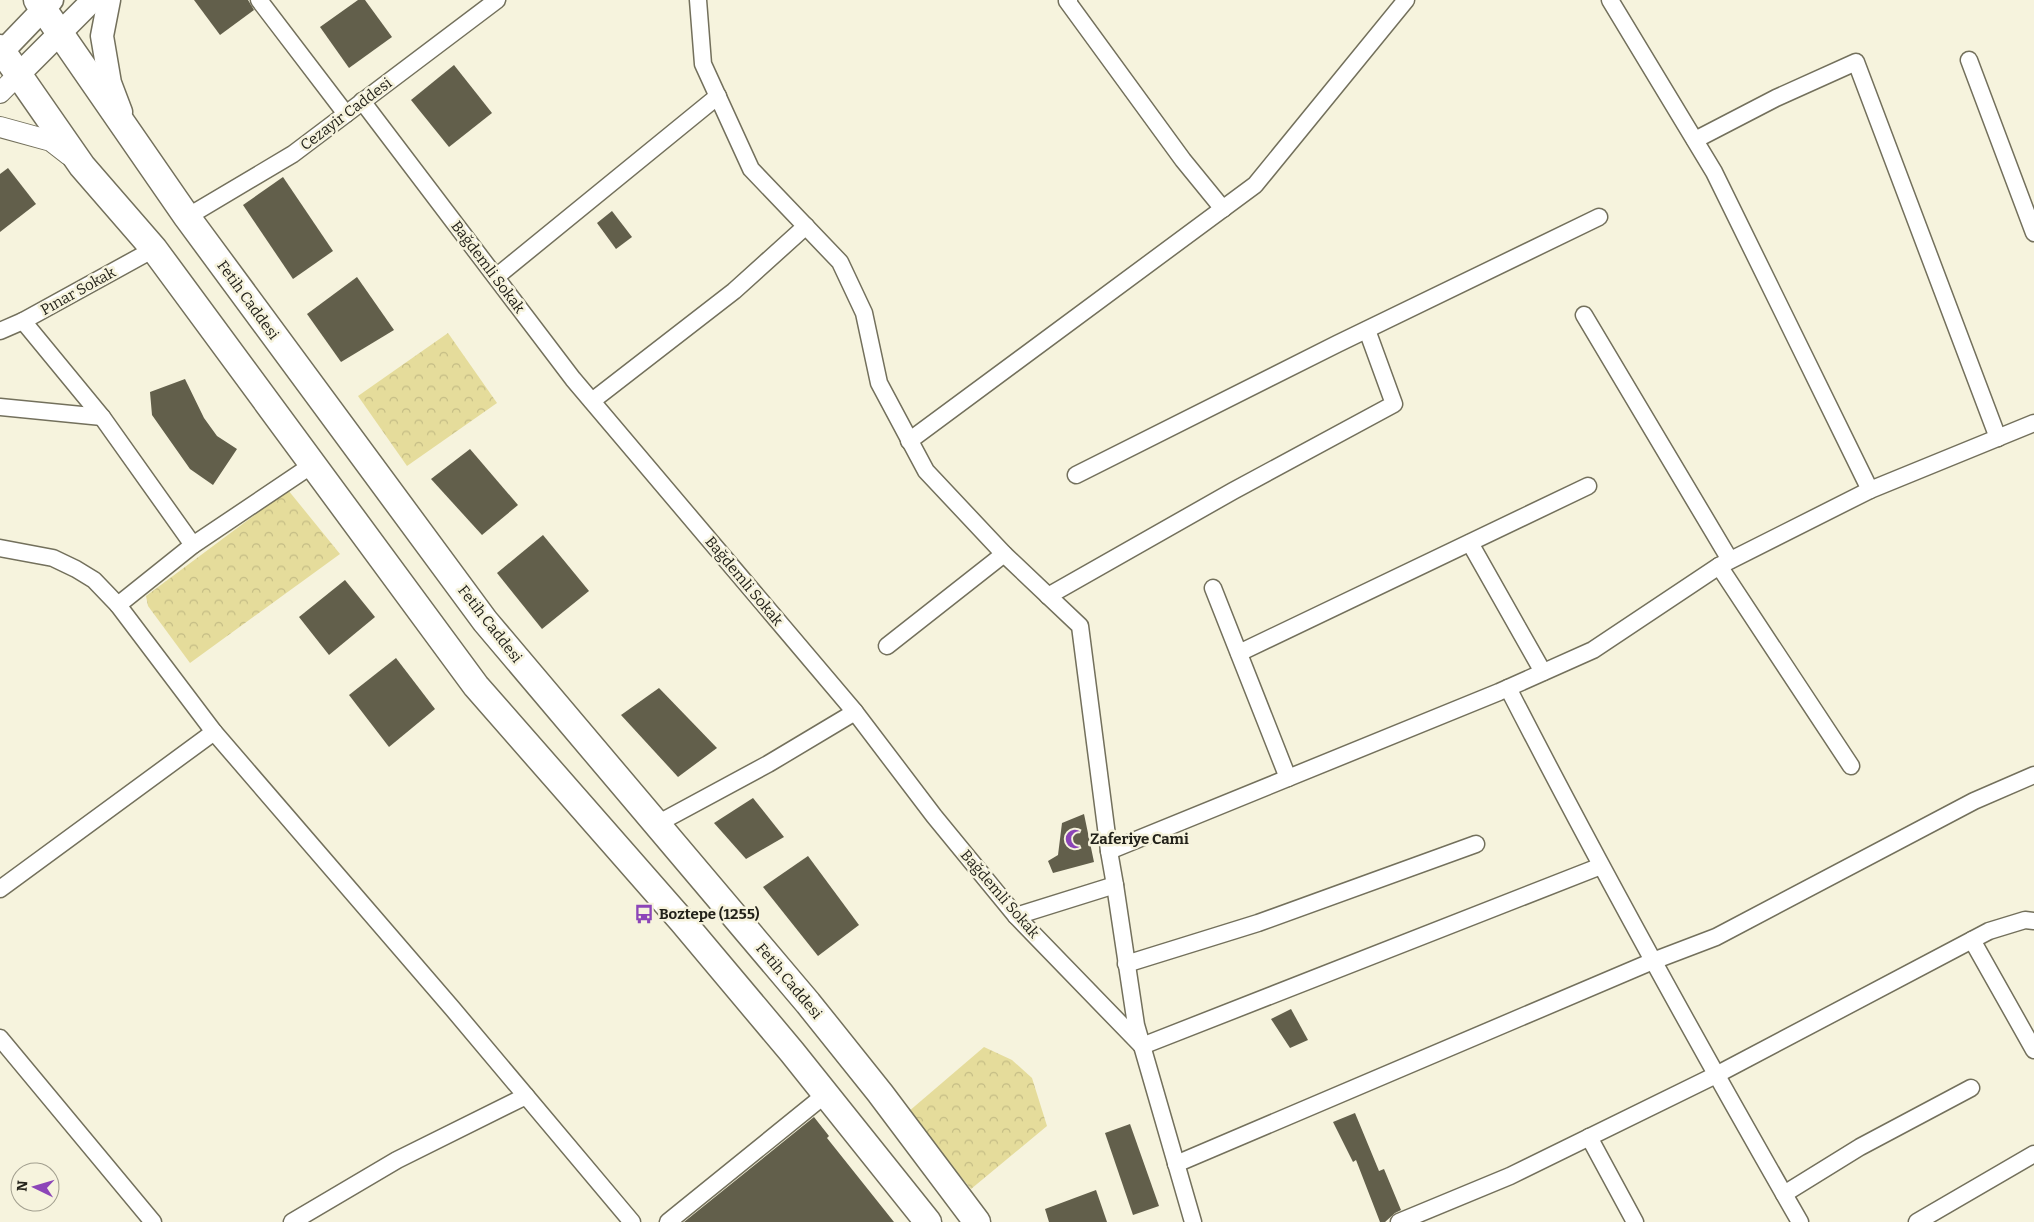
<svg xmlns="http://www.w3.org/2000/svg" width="2034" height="1222" font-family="Bitter,serif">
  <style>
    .park { fill: url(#park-crowns) }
    .building { fill: #625f4b }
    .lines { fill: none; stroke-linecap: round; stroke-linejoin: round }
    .minor-casing { stroke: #73705c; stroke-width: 19 }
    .tertiary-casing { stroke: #73705c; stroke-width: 22 }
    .secondary-casing { stroke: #73705c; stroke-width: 25 }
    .primary-casing { stroke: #73705c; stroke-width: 29 }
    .minor { stroke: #fff; stroke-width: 16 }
    .tertiary { stroke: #fff; stroke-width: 20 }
    .secondary { stroke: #fff; stroke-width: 22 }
    .primary { stroke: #fff; stroke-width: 26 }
    .labels { text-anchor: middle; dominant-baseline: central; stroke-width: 5; stroke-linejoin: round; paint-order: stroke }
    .street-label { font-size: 15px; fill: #23221a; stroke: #f6f3dd }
    .poi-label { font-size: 15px; font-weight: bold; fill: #23221a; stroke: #f6f3dd; text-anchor: start }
  </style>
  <defs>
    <pattern id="park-crowns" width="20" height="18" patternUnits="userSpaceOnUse" patternTransform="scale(1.25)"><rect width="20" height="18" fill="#e5dc9b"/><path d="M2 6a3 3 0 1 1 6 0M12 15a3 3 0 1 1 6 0" fill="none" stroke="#c4bc85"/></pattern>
  </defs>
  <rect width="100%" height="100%" fill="#f6f3dd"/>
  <g class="park">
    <polygon points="448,333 497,403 407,466 358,396"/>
    <polygon points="288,490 340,554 190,663 148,606 146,596"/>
    <polygon points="984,1047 1012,1060 1032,1078 1047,1126 971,1189 908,1112"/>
  </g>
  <g class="building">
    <polygon points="194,0 248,0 254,10 220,35"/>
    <polygon points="358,0 365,0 392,37 349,68 320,27"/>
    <polygon points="454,65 492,113 449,147 411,100"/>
    <polygon points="8,168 36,204 0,232 0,174"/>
    <polygon points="283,177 333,251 293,279 243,205"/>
    <polygon points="612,211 632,237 616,249 597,223"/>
    <polygon points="357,277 394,330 341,362 307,314"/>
    <polygon points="185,379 204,418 217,436 237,449 213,485 190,469 152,415 150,392"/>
    <polygon points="470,449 518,505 482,535 431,479"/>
    <polygon points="543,535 589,591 542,629 497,573"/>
    <polygon points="345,580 375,617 329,655 299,617"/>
    <polygon points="396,658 435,709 389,747 349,695"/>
    <polygon points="659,688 717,748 678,777 621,715"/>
    <polygon points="753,798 784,837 746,859 714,823"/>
    <polygon points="1084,814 1094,862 1053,873 1048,861 1058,855 1062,823"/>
    <polygon points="808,856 859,925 818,956 763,887"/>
    <polygon points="1291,1009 1308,1040 1290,1048 1271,1019"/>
    <polygon points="1355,1113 1379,1171 1384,1169 1401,1210 1395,1213 1385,1222 1380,1222 1356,1160 1353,1162 1333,1122"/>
    <polygon points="814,1117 829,1136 827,1138 894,1222 684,1222"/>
    <polygon points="1130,1124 1159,1206 1133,1215 1105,1133"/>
    <polygon points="1096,1190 1107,1222 1049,1222 1045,1209"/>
  </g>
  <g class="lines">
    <defs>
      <g id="minor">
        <polyline points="259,0 346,114"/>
        <polyline points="698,0 703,64 751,169 840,262 864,313 879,383 926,471 1004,554 1080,626 1109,851 1115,885 1136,1025 1193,1222"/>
        <polyline points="1069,0 1067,1 1183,160 1223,209"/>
        <polyline points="1610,0 1714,172 1870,490"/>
        <polyline points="1969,60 2034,233"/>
        <polyline points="362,101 573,379 855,712 934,816 1016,916 1142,1046 1601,866"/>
        <polyline points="1695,140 1776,98 1856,62 1998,438"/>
        <polyline points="187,217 293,154 497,0"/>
        <polyline points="496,277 718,96"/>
        <polyline points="1584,315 1730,560"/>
        <polyline points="23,321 102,417 193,545"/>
        <polyline points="0,331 23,321 154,249"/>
        <polyline points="592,401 734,291 806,226"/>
        <polyline points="0,407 102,417"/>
        <polyline points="909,441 1255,185 1406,0"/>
        <polyline points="1076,475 1337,344 1599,217"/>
        <polyline points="1470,543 1543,672"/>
        <polyline points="0,548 53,558 76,569 94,580 118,605 214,732 452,1008 632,1222"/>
        <polyline points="1719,566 1851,766"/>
        <polyline points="1213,588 1288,778"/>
        <polyline points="1048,596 1233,491 1394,404 1367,330"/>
        <polyline points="118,605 193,545 312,465"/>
        <polyline points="887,646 1004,554"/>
        <polyline points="1239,653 1588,486"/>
        <path d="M 1508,688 C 1601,869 1699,1046 1800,1222"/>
        <polyline points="655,825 768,764 855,712"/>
        <polyline points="1109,851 1499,692 1593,650 1719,566 1870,490 2034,423"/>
        <polyline points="0,889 214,732"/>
        <polyline points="1016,916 1115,885"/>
        <polyline points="1972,940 2034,1050"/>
        <polyline points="1126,964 1258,923 1476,844"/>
        <polyline points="0,1038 153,1222"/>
        <polyline points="1589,1137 1635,1222"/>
        <polyline points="1176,1164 1653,961 1716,937 1974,801 2034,775"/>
        <polyline points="1784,1194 1860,1147 1971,1088"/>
        <polyline points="292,1222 397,1160 526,1096"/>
        <polyline points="668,1222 826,1094"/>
        <polyline points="1399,1222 1510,1176 1716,1075 1989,931 2025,920 2034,921"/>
        <polyline points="1917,1222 2034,1154"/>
      </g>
      <g id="tertiary">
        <polyline points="0,93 19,74"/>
        <polyline points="0,127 51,141 69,155"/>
      </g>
      <g id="secondary">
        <polyline points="109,0 102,36 110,83 121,112"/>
        <polyline points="2,52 52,0"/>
        <polyline points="19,74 93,0"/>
      </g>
      <g id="primary">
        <polyline points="37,0 187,217 485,621 808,1003 880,1093 977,1222"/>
        <polyline points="0,48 82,166 154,249 476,686 682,921 792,1052 928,1222"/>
      </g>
    </defs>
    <use href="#minor" class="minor-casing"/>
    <use href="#tertiary" class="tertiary-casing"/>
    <use href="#secondary" class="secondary-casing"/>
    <use href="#primary" class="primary-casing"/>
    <use href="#minor" class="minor"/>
    <use href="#tertiary" class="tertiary"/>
    <use href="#secondary" class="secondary"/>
    <use href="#primary" class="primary"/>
  </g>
  <defs>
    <symbol id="mosque-bare" viewBox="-9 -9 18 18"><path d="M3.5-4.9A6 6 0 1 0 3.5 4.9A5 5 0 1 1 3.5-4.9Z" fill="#8c45b8" stroke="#f6f3dd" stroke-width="2.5" paint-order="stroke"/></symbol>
    <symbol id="bus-bare" viewBox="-9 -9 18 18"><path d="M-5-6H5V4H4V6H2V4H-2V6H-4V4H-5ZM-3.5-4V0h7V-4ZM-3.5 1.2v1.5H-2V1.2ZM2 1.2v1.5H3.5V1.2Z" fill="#8c45b8" stroke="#f6f3dd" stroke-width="2.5" paint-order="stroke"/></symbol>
  </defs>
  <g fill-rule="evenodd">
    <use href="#mosque-bare" x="1061" y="825" width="28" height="28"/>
    <use href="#bus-bare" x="630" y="900" width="28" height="28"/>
  </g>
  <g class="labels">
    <g class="street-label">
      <text transform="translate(346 114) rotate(-37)">Cezayir Caddesi</text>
      <text transform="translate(488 267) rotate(53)">Bağdemli Sokak</text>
      <text transform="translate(78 291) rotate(-29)">Pınar Sokak</text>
      <text transform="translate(248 300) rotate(54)">Fetih Caddesi</text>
      <text transform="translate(744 581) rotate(50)">Bağdemli Sokak</text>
      <text transform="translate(490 624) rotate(52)">Fetih Caddesi</text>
      <text transform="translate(1000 894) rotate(49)">Bağdemli Sokak</text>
      <text transform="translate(789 981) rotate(50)">Fetih Caddesi</text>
    </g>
    <g class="poi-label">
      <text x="1090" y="839">Zaferiye Cami</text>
      <text x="659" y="914">Boztepe (1255)</text>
    </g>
  </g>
  <g transform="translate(35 1187) rotate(275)"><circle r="24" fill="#f6f3dd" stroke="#a29f8f"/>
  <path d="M0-4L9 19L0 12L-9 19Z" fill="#8c45b8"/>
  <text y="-8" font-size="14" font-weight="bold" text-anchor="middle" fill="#23221a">N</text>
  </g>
</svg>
